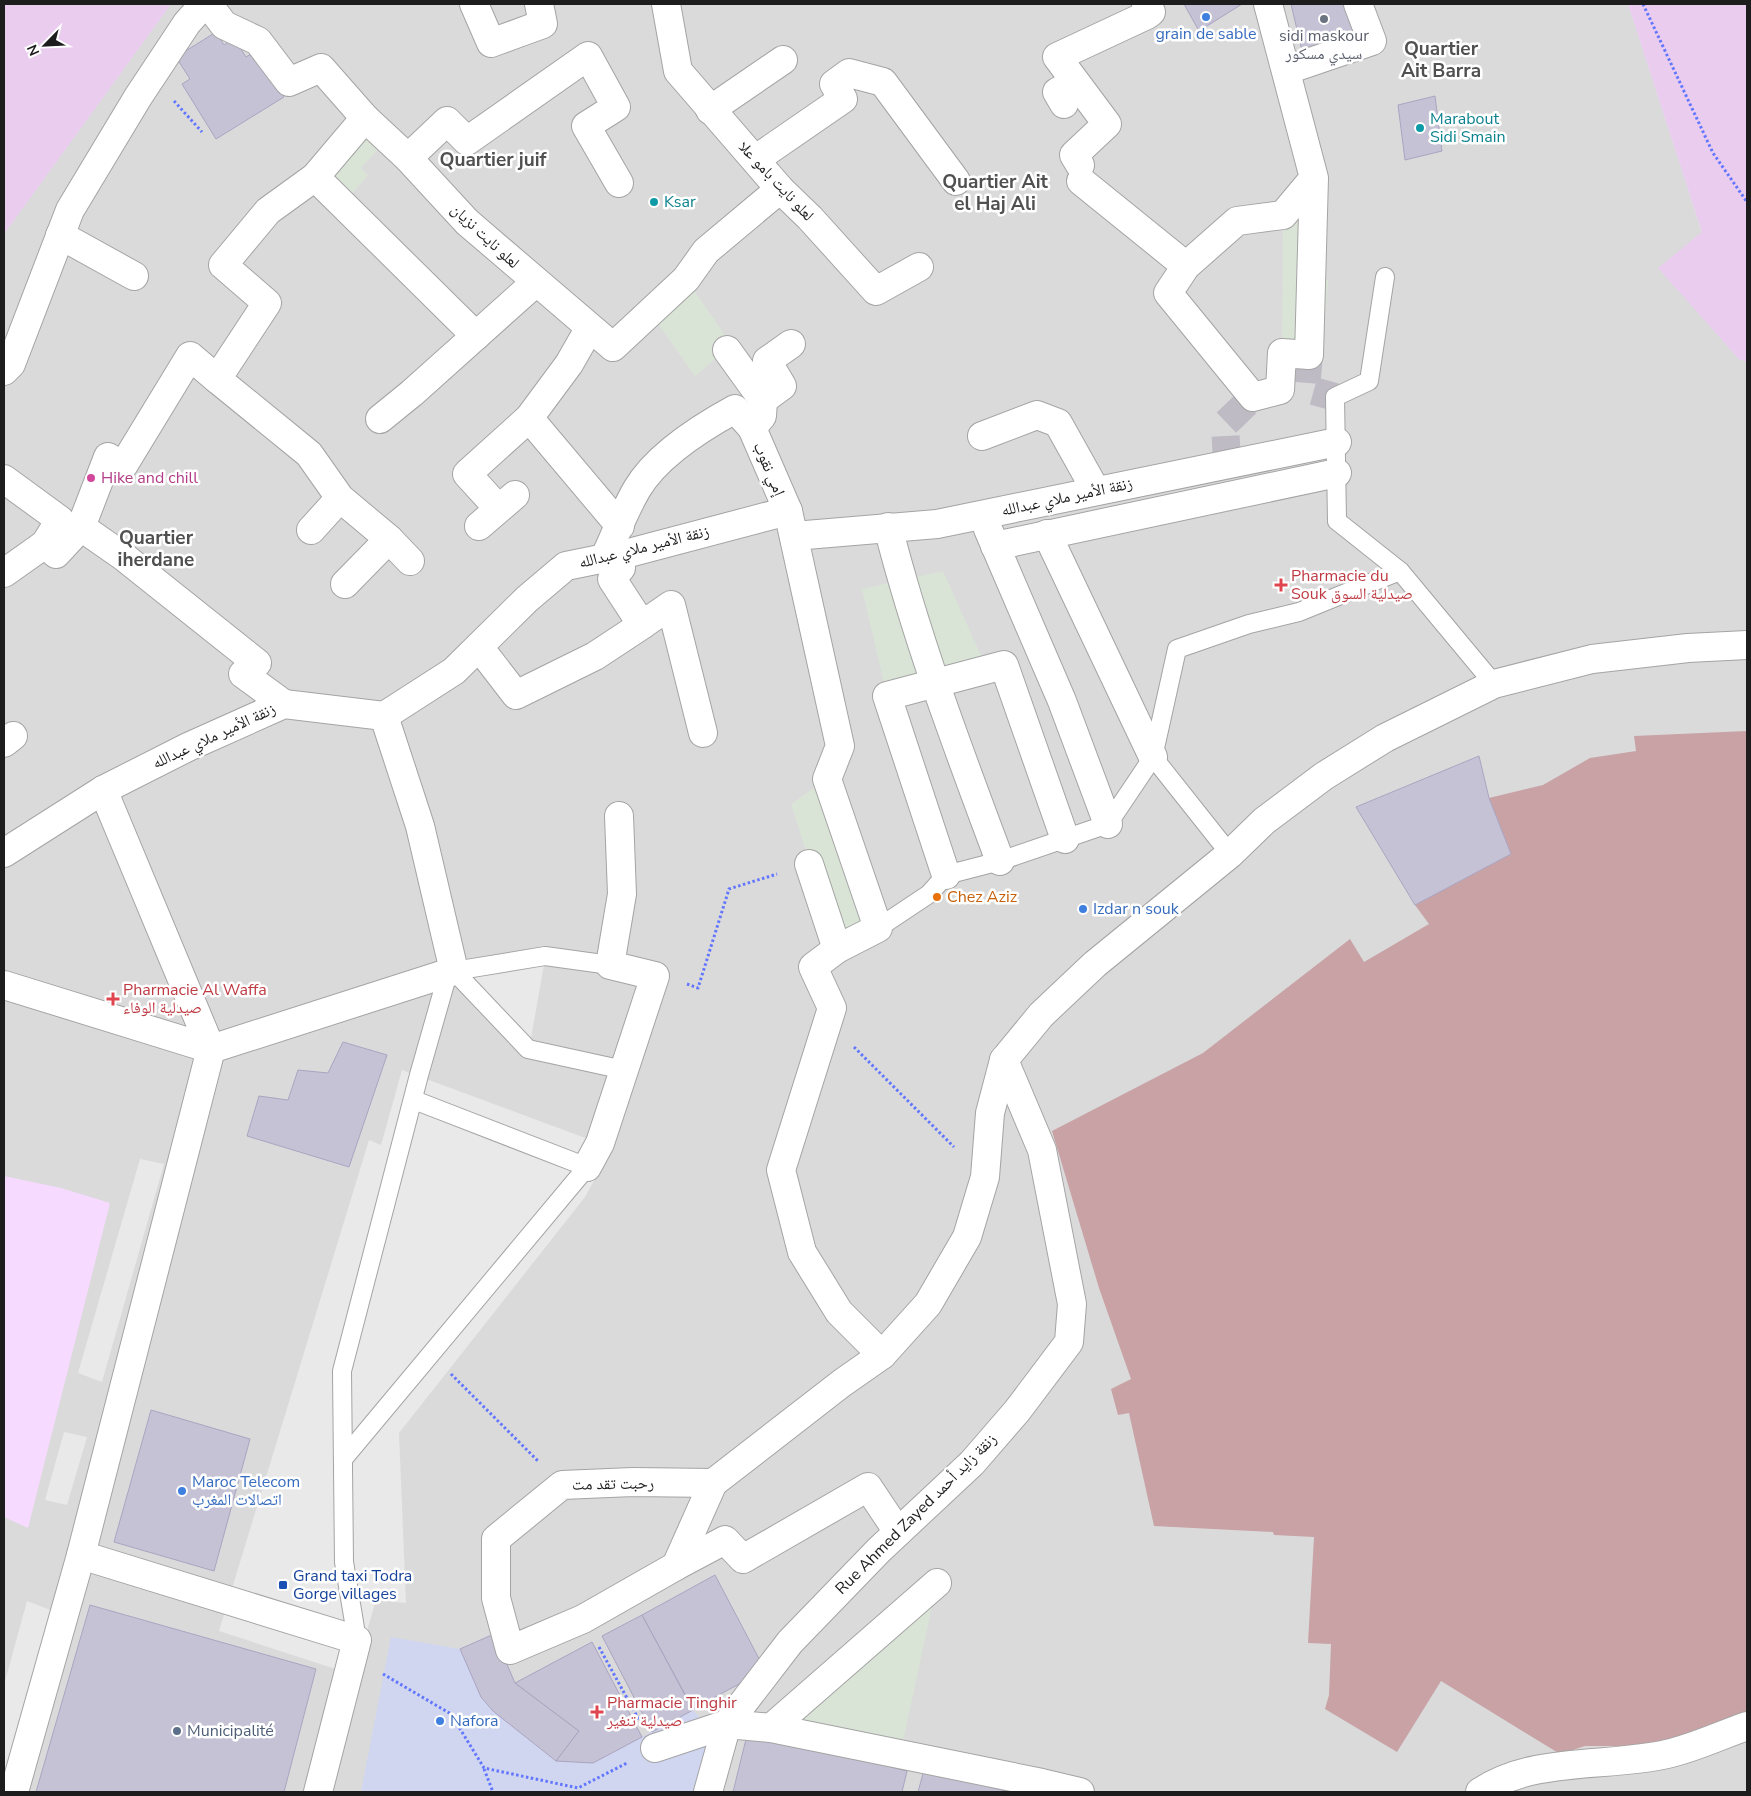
<svg xmlns="http://www.w3.org/2000/svg" width="1751" height="1796" font-family="'Nunito Sans','Noto Naskh Arabic',sans-serif">
  <style>
    .residential { fill: #dadadb }
    .commercial { fill: #d0d6f0 }
    .education { fill: #f7daff }
    .farmland { fill: #e9ccee }
    .cemetery { fill: #c8a2a5 }
    .parking { fill: #e9e9e9 }
    .plaza { fill: #d9e4d6 }
    .building { fill: #c6c2d5; stroke: #aaa4c1 }
    .lines { fill: none; stroke-linecap: round; stroke-linejoin: round }
    .street-tunnel { stroke: #bfbbc5; stroke-width: 28; stroke-dasharray: 28 14; stroke-linecap: butt }
    .lane-casing { stroke: #a4a4a4; stroke-width: 20 }
    .street-casing { stroke: #a4a4a4; stroke-width: 30 }
    .path { stroke: #6276ff; stroke-width: 3; stroke-dasharray: 2.5 2.5; stroke-linecap: butt }
    .lane { stroke: #fff; stroke-width: 18 }
    .street { stroke: #fff; stroke-width: 28 }
    .shop-dot { fill: #3f7fe0; stroke: #fff; stroke-width: 2 }
    .worship-dot { fill: #6b7280; stroke: #fff; stroke-width: 2 }
    .culture-dot { fill: #0f9aa8; stroke: #fff; stroke-width: 2 }
    .hotel-dot { fill: #d1479c; stroke: #fff; stroke-width: 2 }
    .health-dot { fill: #e0444e; stroke: #fff; stroke-width: 2 }
    .food-dot { fill: #e8710a; stroke: #fff; stroke-width: 2 }
    .transit-dot { fill: #1a4fb4; stroke: #fff; stroke-width: 2 }
    .service-dot { fill: #5c6f8a; stroke: #fff; stroke-width: 2 }
    .labels { text-anchor: middle; dominant-baseline: central; stroke-width: 5; stroke-linejoin: round; paint-order: stroke }
    .shop-label { font-size: 16px; fill: #366cbe; stroke: #fff; text-anchor: start }
    .worship-label { font-size: 16px; fill: #5b616d; stroke: #fff }
    .culture-label { font-size: 16px; fill: #0d838f; stroke: #fff; text-anchor: start }
    .street-label { font-size: 16px; fill: #1d1d1d; stroke: #fff }
    .hotel-label { font-size: 16px; fill: #b23c85; stroke: #fff; text-anchor: start }
    .health-label { font-size: 16px; fill: #be3a42; stroke: #fff; text-anchor: start }
    .food-label { font-size: 16px; fill: #c56008; stroke: #fff; text-anchor: start }
    .transit-label { font-size: 16px; fill: #164399; stroke: #fff; text-anchor: start }
    .service-label { font-size: 16px; fill: #4e5e75; stroke: #fff; text-anchor: start }
    .quarter-label { font-size: 19px; font-weight: bold; fill: #505050; stroke: #fff }
  </style>
  <rect width="100%" height="100%" fill="#e7e2ef"/>
  <polygon class="residential" points="171,4 1628,4 1702,233 1659,268 1739,359 1747,362 1747,1792 4,1792 4,234"/>
  <polygon class="commercial" points="391,1637 460,1649 481,1697 493,1711 556,1761 593,1763 693,1710 714,1735 699,1792 361,1792"/>
  <polygon class="education" points="4,1176 61,1188 110,1203 28,1528 4,1517"/>
  <g class="farmland">
    <polygon points="4,4 171,4 4,234"/>
    <polygon points="1628,4 1747,4 1747,362 1739,359 1658,268 1702,232"/>
  </g>
  <polygon class="cemetery" points="1747,731 1747,1727 1664,1746 1585,1746 1560,1754 1441,1681 1397,1752 1325,1709 1329,1695 1331,1644 1308,1643 1314,1537 1274,1535 1273,1532 1154,1526 1129,1413 1118,1415 1111,1389 1131,1379 1099,1288 1052,1131 1203,1053 1350,939 1364,962 1429,924 1415,905 1511,854 1489,798 1543,785 1590,758 1636,751 1634,736"/>
  <g class="parking">
    <polygon points="545,959 530,1044 454,971"/>
    <polygon points="402,1070 612,1148 585,1197 399,1433 406,1603 376,1600 354,1675 219,1631 369,1140 381,1145"/>
    <polygon points="140,1159 164,1164 102,1382 78,1373"/>
    <polygon points="64,1432 87,1437 67,1505 45,1500"/>
    <polygon points="27,1601 53,1611 4,1785 4,1685"/>
  </g>
  <g class="plaza">
    <polygon points="365,118 387,139 361,168 368,175 343,204 315,177"/>
    <polygon points="1314,178 1310,277 1328,280 1322,356 1282,353 1283,215"/>
    <polygon points="686,279 732,345 695,376 649,311"/>
    <polygon points="943,571 987,669 887,696 862,589"/>
    <polygon points="827,779 878,928 837,949 791,804"/>
    <polygon points="937,1583 900,1755 771,1728"/>
  </g>
  <g class="building">
    <polygon points="1184,4 1242,4 1199,31"/>
    <polygon points="1291,4 1349,4 1359,35 1303,55"/>
    <polygon points="216,32 224,45 234,38 246,57 256,51 284,97 216,139 182,84 190,79 176,57"/>
    <polygon points="1435,96 1442,151 1405,160 1398,105"/>
    <polygon points="1479,756 1489,798 1511,854 1415,905 1356,807"/>
    <polygon points="343,1042 387,1055 349,1167 247,1136 259,1096 288,1100 298,1070 328,1073"/>
    <polygon points="151,1410 250,1439 214,1571 114,1542"/>
    <polygon points="715,1575 765,1670 693,1709 642,1615"/>
    <polygon points="90,1605 316,1669 284,1792 36,1792"/>
    <polygon points="642,1615 693,1710 652,1732 602,1636"/>
    <polygon points="494,1634 515,1683 579,1731 556,1761 493,1711 481,1697 460,1649"/>
    <polygon points="592,1642 642,1737 593,1763 556,1761 579,1731 515,1683"/>
    <polygon points="748,1731 907,1771 902,1792 733,1792"/>
    <polygon points="924,1770 1010,1792 918,1792"/>
  </g>
  <g class="lines">
    <g class="street-tunnel">
      <polyline points="1309,355 1306,389 1335,397"/>
      <polyline points="1227,464 1225,424 1253,397"/>
    </g>
    <defs>
      <g id="lane">
        <polyline points="1385,277 1369,381 1335,397 1337,521 1400,571 1494,684"/>
        <polyline points="1153,757 1230,854"/>
        <polyline points="878,928 929,894 946,875 1000,861 1108,824 1153,757 1177,649 1249,624 1299,612 1400,571"/>
        <polyline points="454,971 528,1049 624,1070"/>
        <polyline points="454,971 545,956 610,965"/>
        <polyline points="344,1458 587,1167 414,1100"/>
        <polyline points="357,1640 344,1562 342,1371 419,1075 448,973"/>
      </g>
      <g id="street">
        <polyline points="208,4 224,25 258,41 289,82 321,68 365,118 408,158 467,222 613,347 686,279 706,251 780,189"/>
        <polyline points="474,4 491,43 543,24 539,4"/>
        <polyline points="666,4 678,71 780,189 810,218 876,291 919,267"/>
        <polyline points="1268,4 1314,178 1309,355 1282,353 1280,390 1253,397 1168,293 1186,266 1237,221 1283,215 1314,178"/>
        <polyline points="1287,70 1372,41 1358,4"/>
        <polyline points="1064,104 1057,92 1075,82"/>
        <polyline points="710,110 783,60"/>
        <polyline points="408,158 447,121 467,141 588,56 616,107 586,126 619,183"/>
        <polyline points="756,159 843,99 834,84 849,73 883,82 956,181"/>
        <polyline points="1080,165 1074,155 1107,124 1057,57 1147,15 1151,12 1146,4"/>
        <polyline points="315,177 476,336"/>
        <polyline points="1081,181 1186,266"/>
        <polyline points="60,235 134,276"/>
        <polyline points="589,329 569,364 529,418 620,526"/>
        <polyline points="727,350 763,400"/>
        <polyline points="4,371 11,364 70,210 138,97 187,23 204,4"/>
        <polyline points="217,379 309,454 340,498 389,539 410,561"/>
        <polyline points="763,400 762,416 752,428 788,511 840,746 827,779 878,928 837,949 813,967 832,1008 781,1170 802,1252 839,1312 882,1355"/>
        <polyline points="763,400 782,386 767,361 791,344"/>
        <polyline points="380,419 412,393 536,282"/>
        <polyline points="982,436 1037,415 1058,423 1096,491"/>
        <polyline points="4,479 60,520 45,544 56,554 81,527 124,557 257,663 243,674 284,704"/>
        <polyline points="498,508 467,474 529,418"/>
        <polyline points="479,526 515,495"/>
        <polyline points="81,527 108,457 123,466 190,356 217,379 267,303 223,265 268,211 315,177 365,118"/>
        <path d="M 888,527 C 917,641 959,751 1000,861"/>
        <polyline points="988,529 1062,701 1108,824"/>
        <polyline points="311,530 340,498"/>
        <polyline points="1047,534 1153,757"/>
        <polyline points="794,536 937,524 1337,442"/>
        <polyline points="995,546 1337,473"/>
        <polyline points="4,573 45,544"/>
        <polyline points="345,584 389,539"/>
        <polyline points="642,625 671,605 703,733"/>
        <path d="M 479,647 L 516,695 L 595,656 L 642,625 L 612,579 L 621,568 L 604,559 C 615,536 624,511 637,489 C 657,455 702,427 735,409 L 752,428"/>
        <polyline points="4,743 13,736"/>
        <polyline points="103,790 211,1049"/>
        <polyline points="4,853 103,790 188,747 284,704 384,716 454,671 527,599 566,566 625,554 788,511"/>
        <polyline points="809,864 837,949"/>
        <polyline points="946,875 887,696 1004,665 1065,839"/>
        <polyline points="4,985 211,1049 454,971 420,826 384,716"/>
        <polyline points="587,1167 600,1143 655,976 610,965 622,894 619,816"/>
        <polygon points="633,1482 713,1483 676,1566 583,1619 510,1650 496,1598 496,1539 562,1485"/>
        <polyline points="713,1483 842,1383 882,1355 928,1304 967,1237 985,1177 990,1113 1004,1060 1041,1015 1095,964 1230,854 1264,821 1324,776 1385,738 1494,684 1592,659 1688,648 1747,645"/>
        <polyline points="81,1555 357,1640 318,1792"/>
        <polyline points="676,1566 725,1540 743,1559 868,1487 898,1532"/>
        <polyline points="771,1728 937,1583"/>
        <polyline points="655,1748 727,1724 771,1728 1042,1783 1080,1792"/>
        <polyline points="14,1792 81,1555 211,1049"/>
        <polyline points="708,1792 727,1724 790,1642 879,1550 972,1463 1017,1411 1069,1342 1072,1304 1042,1150 1004,1060"/>
        <path d="M 1480,1792 C 1534,1756 1607,1768 1667,1754 C 1694,1748 1721,1735 1747,1726"/>
      </g>
    </defs>
    <use href="#lane" class="lane-casing"/>
    <use href="#street" class="street-casing"/>
    <g class="path">
      <polyline points="1643,4 1713,153 1747,202"/>
      <polyline points="174,101 202,132"/>
      <polyline points="687,984 698,988 729,889 777,874"/>
      <polyline points="854,1047 954,1147"/>
      <polyline points="451,1374 539,1462"/>
      <polyline points="599,1647 639,1720"/>
      <polyline points="383,1674 451,1714 484,1768 578,1788 627,1763"/>
      <polyline points="484,1769 493,1792"/>
    </g>
    <use href="#lane" class="lane"/>
    <use href="#street" class="street"/>
  </g>
  <g class="shop-dot">
    <circle cx="1206" cy="17" r="5"/>
    <circle cx="1083" cy="909" r="5"/>
    <circle cx="182" cy="1491" r="5"/>
    <circle cx="440" cy="1721" r="5"/>
  </g>
  <circle class="worship-dot" cx="1324" cy="19" r="5"/>
  <g class="culture-dot">
    <circle cx="1420" cy="128" r="5"/>
    <circle cx="654" cy="202" r="5"/>
  </g>
  <circle class="hotel-dot" cx="91" cy="478" r="5"/>
  <g class="health-dot">
    <path d="M1278.5 577.5h5v5h5v5h-5v5h-5v-5h-5v-5h5z"/>
    <path d="M110.5 991.5h5v5h5v5h-5v5h-5v-5h-5v-5h5z"/>
    <path d="M594.5 1704.5h5v5h5v5h-5v5h-5v-5h-5v-5h5z"/>
  </g>
  <circle class="food-dot" cx="937" cy="897" r="5"/>
  <rect class="transit-dot" x="278" y="1580" width="10" height="10" rx="2.5"/>
  <circle class="service-dot" cx="177" cy="1731" r="5"/>
  <g class="labels">
    <g class="shop-label">
      <text x="1206" y="34" text-anchor="middle">grain de sable</text>
      <text x="1093" y="909">Izdar n souk</text>
      <text x="192" y="1482">Maroc Telecom<tspan x="192" dy="18">اتصالات المغرب</tspan></text>
      <text x="450" y="1721">Nafora</text>
    </g>
    <g class="worship-label">
      <text x="1324" y="36">sidi maskour<tspan x="1324" dy="18">سيدي مسكور</tspan></text>
    </g>
    <g class="culture-label">
      <text x="1430" y="119">Marabout<tspan x="1430" dy="18">Sidi Smain</tspan></text>
      <text x="664" y="202">Ksar</text>
    </g>
    <g class="street-label">
      <text transform="translate(776 181) rotate(47)">لعلو نايت بامو علا</text>
      <text transform="translate(485 236) rotate(43)">لعلو نايت نزيان</text>
      <text transform="translate(769 469) rotate(67)">إمي نقوب</text>
      <text transform="translate(1067 497) rotate(-12)">زنقة الأمير ملاي عبدالله</text>
      <text transform="translate(644 547) rotate(-14)">زنقة الأمير ملاي عبدالله</text>
      <text transform="translate(214 736) rotate(-25)">زنقة الأمير ملاي عبدالله</text>
      <text transform="translate(613 1484) rotate(-1)">رحبت تقد مت</text>
      <text transform="translate(916 1514) rotate(-45)">Rue Ahmed Zayed زنقة زايد أحمد</text>
    </g>
    <g class="hotel-label">
      <text x="101" y="478">Hike and chill</text>
    </g>
    <g class="health-label">
      <text x="1291" y="576">Pharmacie du<tspan x="1291" dy="18">Souk صيدلية السوق</tspan></text>
      <text x="123" y="990">Pharmacie Al Waffa<tspan x="123" dy="18">صيدلية الوفاء</tspan></text>
      <text x="607" y="1703">Pharmacie Tinghir<tspan x="607" dy="18">صيدلية تنغير</tspan></text>
    </g>
    <g class="food-label">
      <text x="947" y="897">Chez Aziz</text>
    </g>
    <g class="transit-label">
      <text x="293" y="1576">Grand taxi Todra<tspan x="293" dy="18">Gorge villages</tspan></text>
    </g>
    <g class="service-label">
      <text x="187" y="1731">Municipalité</text>
    </g>
    <g class="quarter-label">
      <text x="1441" y="49">Quartier<tspan x="1441" dy="22">Ait Barra</tspan></text>
      <text x="493" y="160">Quartier juif</text>
      <text x="995" y="182">Quartier Ait<tspan x="995" dy="22">el Haj Ali</tspan></text>
      <text x="156" y="538">Quartier<tspan x="156" dy="22">iherdane</tspan></text>
    </g>
  </g>
  <rect width="1751" height="1796" fill="none" stroke="#1d1d1d" stroke-width="10"/>
  <g transform="translate(45 45) rotate(246)" stroke="#ffffff" stroke-width="4" paint-order="stroke">
  <path d="M0-4L9 19L0 12L-9 19Z" fill="#1d1d1d"/>
  <text y="-8" font-size="14" font-weight="bold" text-anchor="middle" fill="#1d1d1d">N</text>
  </g>
</svg>
